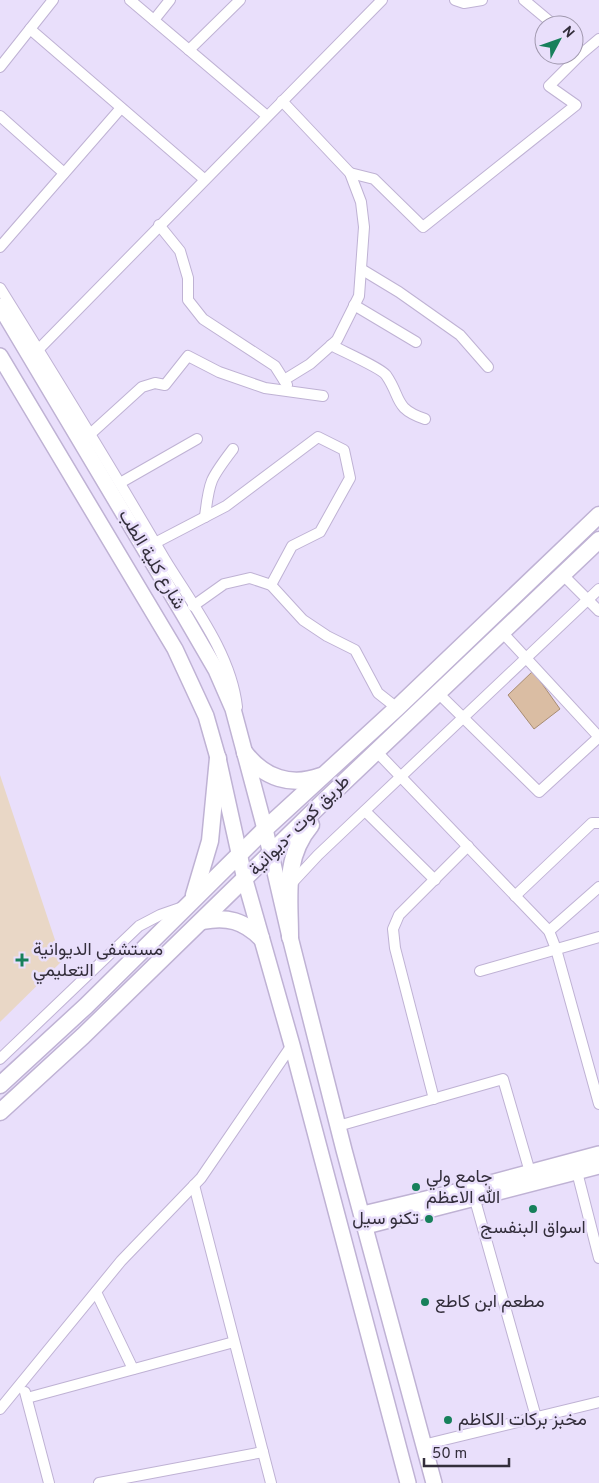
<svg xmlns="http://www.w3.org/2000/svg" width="599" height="1483" font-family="Overpass,Vazirmatn,sans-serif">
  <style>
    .medical { fill: #e9d7c6 }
    .building { fill: #dabda3; stroke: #a78c73 }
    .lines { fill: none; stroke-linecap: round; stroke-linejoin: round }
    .street-casing { stroke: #bfb2d4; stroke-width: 12 }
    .secondary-casing { stroke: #bfb2d4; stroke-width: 18 }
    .primary-casing { stroke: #bfb2d4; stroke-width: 19 }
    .street { stroke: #fff; stroke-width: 10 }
    .secondary { stroke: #fff; stroke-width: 15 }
    .primary { stroke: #fff; stroke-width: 16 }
    .poi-dot { fill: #17805b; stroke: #e9dffb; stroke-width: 2 }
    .labels { text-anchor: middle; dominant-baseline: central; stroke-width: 5; stroke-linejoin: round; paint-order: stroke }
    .street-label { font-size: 18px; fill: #332e3b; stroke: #e9dffb }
    .poi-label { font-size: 18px; fill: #332e3b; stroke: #e9dffb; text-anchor: start }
  </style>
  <rect width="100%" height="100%" fill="#e9dffb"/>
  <polygon class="medical" points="0,775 62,961 0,1022"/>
  <polygon class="building" points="533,671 560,709 534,729 508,695"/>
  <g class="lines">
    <defs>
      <g id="street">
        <polyline points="130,0 267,116"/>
        <polyline points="455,0 464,3 482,0"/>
        <polyline points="524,0 554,25"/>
        <polyline points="154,20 170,0"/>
        <polyline points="30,29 204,179"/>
        <polyline points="189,50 240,0"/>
        <polyline points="580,55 599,39"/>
        <polyline points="0,67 53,0"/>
        <polyline points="282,101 350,173 361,202 364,227 359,296 337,340 310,364 284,380"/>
        <polyline points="0,116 64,173"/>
        <polyline points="350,173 374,179 423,227 576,105 549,86 580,55 574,48"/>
        <polyline points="159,225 180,251 188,278 188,300 203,319 275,366 287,385"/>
        <polyline points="0,247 121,108"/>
        <polyline points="361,269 399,292 460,335 488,367"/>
        <path d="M 0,288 C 56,378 111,467 164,558 C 192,604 231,653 237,707"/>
        <polyline points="354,305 416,342"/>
        <path d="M 331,345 C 342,351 381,368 386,375 C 402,398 393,408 425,419"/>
        <polyline points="34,354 382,0"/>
        <polyline points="87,437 142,387 155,383 165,385 188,356 219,372 265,388 323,396"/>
        <polyline points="120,483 197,439"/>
        <path d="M 205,517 C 209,480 211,478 233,449"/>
        <polyline points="155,543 226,506 318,437 344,450 350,478 320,532 292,546 271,585"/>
        <polyline points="563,575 599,611"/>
        <polyline points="193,606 224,584 250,578 271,585 303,620 327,636 355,650 378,693 397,708"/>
        <polyline points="502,632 599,737"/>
        <polyline points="438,693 539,792 599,737"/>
        <polyline points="376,751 549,931 556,949 599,1104"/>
        <polyline points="365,811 435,880"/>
        <polyline points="291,884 318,855 599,589"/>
        <polyline points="515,896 592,823 599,823"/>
        <polyline points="549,931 599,887"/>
        <polyline points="480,971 599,937"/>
        <polyline points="0,1059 139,926 160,915 183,907"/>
        <polyline points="434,1099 395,948 393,929 399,915 468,846"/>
        <polyline points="338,1126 503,1079 530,1172"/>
        <polyline points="577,1172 599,1258"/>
        <polyline points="194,1185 271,1483"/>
        <polyline points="475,1200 536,1417"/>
        <polyline points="96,1292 133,1369"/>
        <polyline points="25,1392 49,1483"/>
        <polyline points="27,1398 234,1342"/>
        <polyline points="0,1409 121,1261 201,1178 292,1045"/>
        <polyline points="423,1445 599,1402"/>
        <polyline points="99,1483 263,1452"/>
      </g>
      <g id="secondary">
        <polyline points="0,306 184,615 216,670 233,709 265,829 290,937 344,1150 434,1483"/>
        <polyline points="0,356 175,649 206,716 218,758 245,880 292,1045 408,1483"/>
        <polyline points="363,1214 472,1188 599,1154"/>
        <polyline points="366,1226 599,1166"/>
      </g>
      <g id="primary">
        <path d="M 245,753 C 264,778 291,787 321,776"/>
        <polyline points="194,895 210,841 218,758"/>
        <path d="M 203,921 C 227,916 244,921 261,938"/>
        <path d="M 290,937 C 290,896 283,858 311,825"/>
        <polyline points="0,1085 86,1006 265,829 397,708 599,515"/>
        <polyline points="0,1112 83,1036 321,804 599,540"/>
      </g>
    </defs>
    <use href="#street" class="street-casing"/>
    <use href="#secondary" class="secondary-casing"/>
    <use href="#primary" class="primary-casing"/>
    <use href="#street" class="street"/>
    <use href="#secondary" class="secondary"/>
    <use href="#primary" class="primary"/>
  </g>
  <g class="poi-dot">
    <path d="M19.5 952.5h5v5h5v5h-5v5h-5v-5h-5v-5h5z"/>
    <circle cx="416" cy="1187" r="5"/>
    <circle cx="533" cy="1209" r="5"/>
    <circle cx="429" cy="1219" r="5"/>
    <circle cx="425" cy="1302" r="5"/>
    <circle cx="448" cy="1420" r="5"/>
  </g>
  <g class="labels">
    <g class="street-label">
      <text transform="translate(151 560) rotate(59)">شارع كلية الطب</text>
      <text transform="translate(300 826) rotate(-45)">طريق كوت -ديوانية</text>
    </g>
    <g class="poi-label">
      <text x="33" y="950">مستشفى الديوانية<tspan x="33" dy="21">التعليمي</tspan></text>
      <text x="426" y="1177">جامع ولي<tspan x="426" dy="21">الله الاعظم</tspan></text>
      <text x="419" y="1219" text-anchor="end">تكنو سيل</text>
      <text x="533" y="1228" text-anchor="middle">اسواق البنفسج</text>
      <text x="435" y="1302">مطعم ابن كاطع</text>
      <text x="458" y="1420">مخبز بركات الكاظم</text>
    </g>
  </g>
  <g transform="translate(559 40) rotate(49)"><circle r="24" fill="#e9dffb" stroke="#a098ae"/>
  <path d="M0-4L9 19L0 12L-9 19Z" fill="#17805b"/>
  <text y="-8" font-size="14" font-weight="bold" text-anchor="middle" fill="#332e3b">N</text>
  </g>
  <path d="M424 1458v8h85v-8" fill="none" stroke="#332e3b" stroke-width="2.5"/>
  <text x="432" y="1458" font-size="15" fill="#332e3b" stroke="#e9dffb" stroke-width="4" paint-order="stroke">50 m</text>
</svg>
